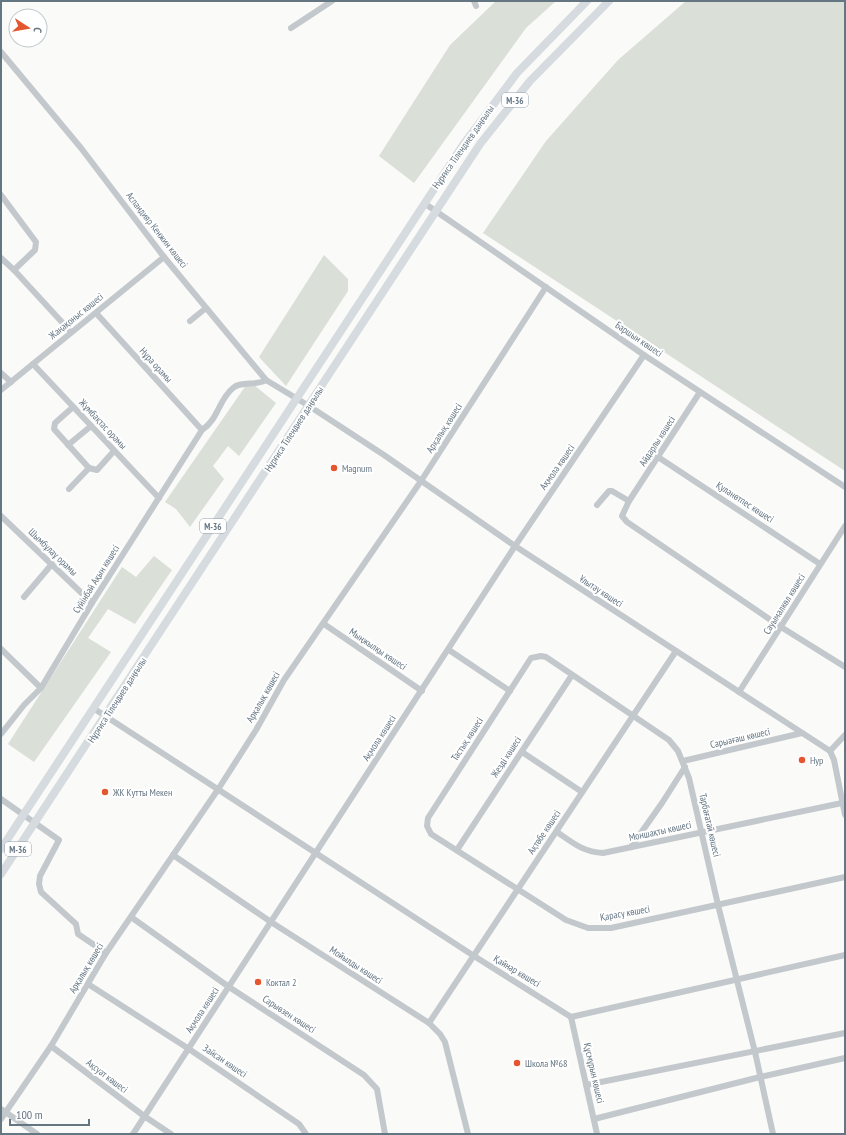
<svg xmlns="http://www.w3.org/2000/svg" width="846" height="1135" font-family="'PT Sans Narrow',sans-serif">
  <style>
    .green { fill: #dadfd7 }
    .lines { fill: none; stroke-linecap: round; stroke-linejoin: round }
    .minor { stroke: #c3c8cc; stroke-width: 6 }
    .major { stroke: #d6dbdf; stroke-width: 8 }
    .poi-dot { fill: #e4572e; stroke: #fff; stroke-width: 1.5 }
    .labels { text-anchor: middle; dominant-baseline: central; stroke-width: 4; stroke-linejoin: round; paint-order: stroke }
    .shield { fill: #fff; stroke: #939fa8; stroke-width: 1 }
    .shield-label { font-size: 9px; font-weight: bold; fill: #657683 }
    .street-label { font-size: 10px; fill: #657683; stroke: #fff }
    .poi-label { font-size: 10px; fill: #657683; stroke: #fff; text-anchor: start }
  </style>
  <rect width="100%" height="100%" fill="#fafaf8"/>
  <g class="green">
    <polygon points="496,1 556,1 526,28 414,183 379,156 450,45"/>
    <polygon points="686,1 845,1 845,471 483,233 546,141 618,60"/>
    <polygon points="324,255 348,279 348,291 286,386 259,357"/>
    <polygon points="249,381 276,403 239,456 228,446 213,466 224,479 190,527 176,509 165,502"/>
    <polygon points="154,556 172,570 135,624 108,609 88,638 111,652 34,762 8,744 122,567 136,577"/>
  </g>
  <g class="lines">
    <g class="minor">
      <polyline points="474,1 476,6"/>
      <polyline points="291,28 332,1"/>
      <polyline points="1,52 81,148 164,257 266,380 309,406 384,455 515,546 830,751 834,760 845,815"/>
      <polyline points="1,195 36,242 35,250 14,270 71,332"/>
      <polyline points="424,203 644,355 845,487"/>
      <polyline points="1,258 14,270"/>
      <polyline points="96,313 202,430"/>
      <polyline points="190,321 206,308"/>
      <polyline points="33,364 159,498"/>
      <polyline points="1,373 11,382"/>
      <polyline points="1,390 164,257"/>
      <polyline points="700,392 629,501 622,516 627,522 781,627 845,667"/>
      <polyline points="73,407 55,423 54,429 89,468 97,470 114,451"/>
      <polyline points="68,445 91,426"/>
      <polyline points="658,457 820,564"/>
      <polyline points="69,489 89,468"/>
      <polyline points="597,505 609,491 612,491 629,501"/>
      <polyline points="1,516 92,603"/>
      <polyline points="24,597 52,564"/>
      <polyline points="324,624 422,691"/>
      <polyline points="1,649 41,688"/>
      <polyline points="449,650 510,691"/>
      <polyline points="739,692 845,526"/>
      <polyline points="93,708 474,956 571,1017 845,955"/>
      <path d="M 1,734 L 24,705 L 41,688 L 92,603 L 202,430 C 218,420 219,399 233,388 C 241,381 256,386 266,380"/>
      <polyline points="830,751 845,735"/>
      <polyline points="522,752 582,792"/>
      <polyline points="683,761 802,733"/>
      <polyline points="1,799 59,840 40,876 39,884 41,892 76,924 78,934 106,953"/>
      <path d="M 557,832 C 573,843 583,852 603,853 L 842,803"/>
      <polyline points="631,847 662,803 685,767"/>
      <polyline points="457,850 572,675"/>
      <polyline points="173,855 271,922 429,1023 440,1034 445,1042 468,1134"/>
      <polyline points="131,917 229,987 364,1075 377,1089 385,1134"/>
      <polyline points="88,984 189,1049 299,1124 306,1134"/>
      <polyline points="571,1017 597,1134"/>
      <polyline points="429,1023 676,651"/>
      <polyline points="51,1046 144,1116 171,1134"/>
      <polyline points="586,1085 845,1033"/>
      <polyline points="1,1109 37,1134"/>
      <polyline points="1,1119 51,1046 106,953 219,788 256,730 284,680 421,481 546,287"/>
      <polyline points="594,1119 760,1077 845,1058"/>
      <polyline points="133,1134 515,546 644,355"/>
      <polyline points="773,1134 755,1052 718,905 689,778 678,751 669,740 546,657 541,656 531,658 428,818 427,826 431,834 566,920 588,928 611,928 845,877"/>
    </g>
    <g class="major">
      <polyline points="1,849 463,145 517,73 587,1"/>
      <polyline points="1,874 480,144 530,81 609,1"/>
    </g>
  </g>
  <g class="poi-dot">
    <circle cx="334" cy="468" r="4"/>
    <circle cx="802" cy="760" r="4"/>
    <circle cx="105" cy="792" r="4"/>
    <circle cx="258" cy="982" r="4"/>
    <circle cx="517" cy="1063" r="4"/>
  </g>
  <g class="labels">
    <g class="shield">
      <rect x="502" y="93" width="26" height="14" rx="3"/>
      <rect x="200" y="519" width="26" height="14" rx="3"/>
      <rect x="5" y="842" width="26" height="14" rx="3"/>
    </g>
    <g class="shield-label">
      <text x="515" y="100">M-36</text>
      <text x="213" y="526">M-36</text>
      <text x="18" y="849">M-36</text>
    </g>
    <g class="street-label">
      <text transform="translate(463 147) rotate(-55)">Нұрғиса Тілендиев даңғылы</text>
      <text transform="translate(157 230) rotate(52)">Аспандияр Кенжин көшесі</text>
      <text transform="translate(76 316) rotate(-39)">Жаңақоныс көшесі</text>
      <text transform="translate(639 339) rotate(34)">Баршын көшесі</text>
      <text transform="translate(156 365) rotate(48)">Нұра орамы</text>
      <text transform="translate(103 424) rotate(47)">Жұмбақтас орамы</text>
      <text transform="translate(444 428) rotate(-57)">Арқалық көшесі</text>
      <text transform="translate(294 429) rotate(-57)">Нұрғиса Тілендиев даңғылы</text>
      <text transform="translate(657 441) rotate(-57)">Айдарлы көшесі</text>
      <text transform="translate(557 467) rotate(-55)">Ақмола көшесі</text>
      <text transform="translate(745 502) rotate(33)">Қуланөтпес көшесі</text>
      <text transform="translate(53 552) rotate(44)">Шымбұлаұ орамы</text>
      <text transform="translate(96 579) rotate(-58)">Сүйінбай Ақын көшесі</text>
      <text transform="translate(601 591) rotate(33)">Ұлытау көшесі</text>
      <text transform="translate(784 604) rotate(-58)">Сауымалкөл көшесі</text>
      <text transform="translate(378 649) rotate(34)">Мыңжылқы көшесі</text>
      <text transform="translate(263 697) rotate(-60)">Арқалық көшесі</text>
      <text transform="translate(117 700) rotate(-57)">Нұрғиса Тілендиев даңғылы</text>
      <text transform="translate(379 738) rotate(-57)">Ақмола көшесі</text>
      <text transform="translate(740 738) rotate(-13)">Сарыағаш көшесі</text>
      <text transform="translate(467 739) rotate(-57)">Тастық көшесі</text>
      <text transform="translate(506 757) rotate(-57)">Жезді көшесі</text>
      <text transform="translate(710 825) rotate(77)">Тарбағатай көшесі</text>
      <text transform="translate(660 831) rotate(-12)">Моншақты көшесі</text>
      <text transform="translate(544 832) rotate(-56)">Ақтөбе көшесі</text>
      <text transform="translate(625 913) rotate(-10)">Қарасу көшесі</text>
      <text transform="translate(356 965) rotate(33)">Мойылды көшесі</text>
      <text transform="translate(86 968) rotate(-59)">Арқалық көшесі</text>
      <text transform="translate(517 971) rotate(31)">Қайнар көшесі</text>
      <text transform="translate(202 1010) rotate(-57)">Ақмола көшесі</text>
      <text transform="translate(289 1014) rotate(33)">Сарыөзен көшесі</text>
      <text transform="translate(225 1061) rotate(34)">Зайсан көшесі</text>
      <text transform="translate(594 1073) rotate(77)">Құсмұрын көшесі</text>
      <text transform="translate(107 1076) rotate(37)">Ақсуат көшесі</text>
    </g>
    <g class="poi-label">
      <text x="342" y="468">Magnum</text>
      <text x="810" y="760">Нур</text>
      <text x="113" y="792">ЖК Кутты Мекен</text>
      <text x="266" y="982">Коктал 2</text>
      <text x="525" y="1063">Школа №68</text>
    </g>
  </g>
  <rect width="846" height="1135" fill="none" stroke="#657683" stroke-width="4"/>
  <g transform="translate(28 28) rotate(102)"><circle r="19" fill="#ffffff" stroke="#c1c8cd"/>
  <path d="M0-3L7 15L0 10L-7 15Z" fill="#e4572e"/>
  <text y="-6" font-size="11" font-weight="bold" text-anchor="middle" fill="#657683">С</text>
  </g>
  <path d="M10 1119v6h79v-6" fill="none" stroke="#657683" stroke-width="2"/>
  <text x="16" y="1119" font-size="12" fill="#657683" stroke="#ffffff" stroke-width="3" paint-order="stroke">100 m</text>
</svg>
